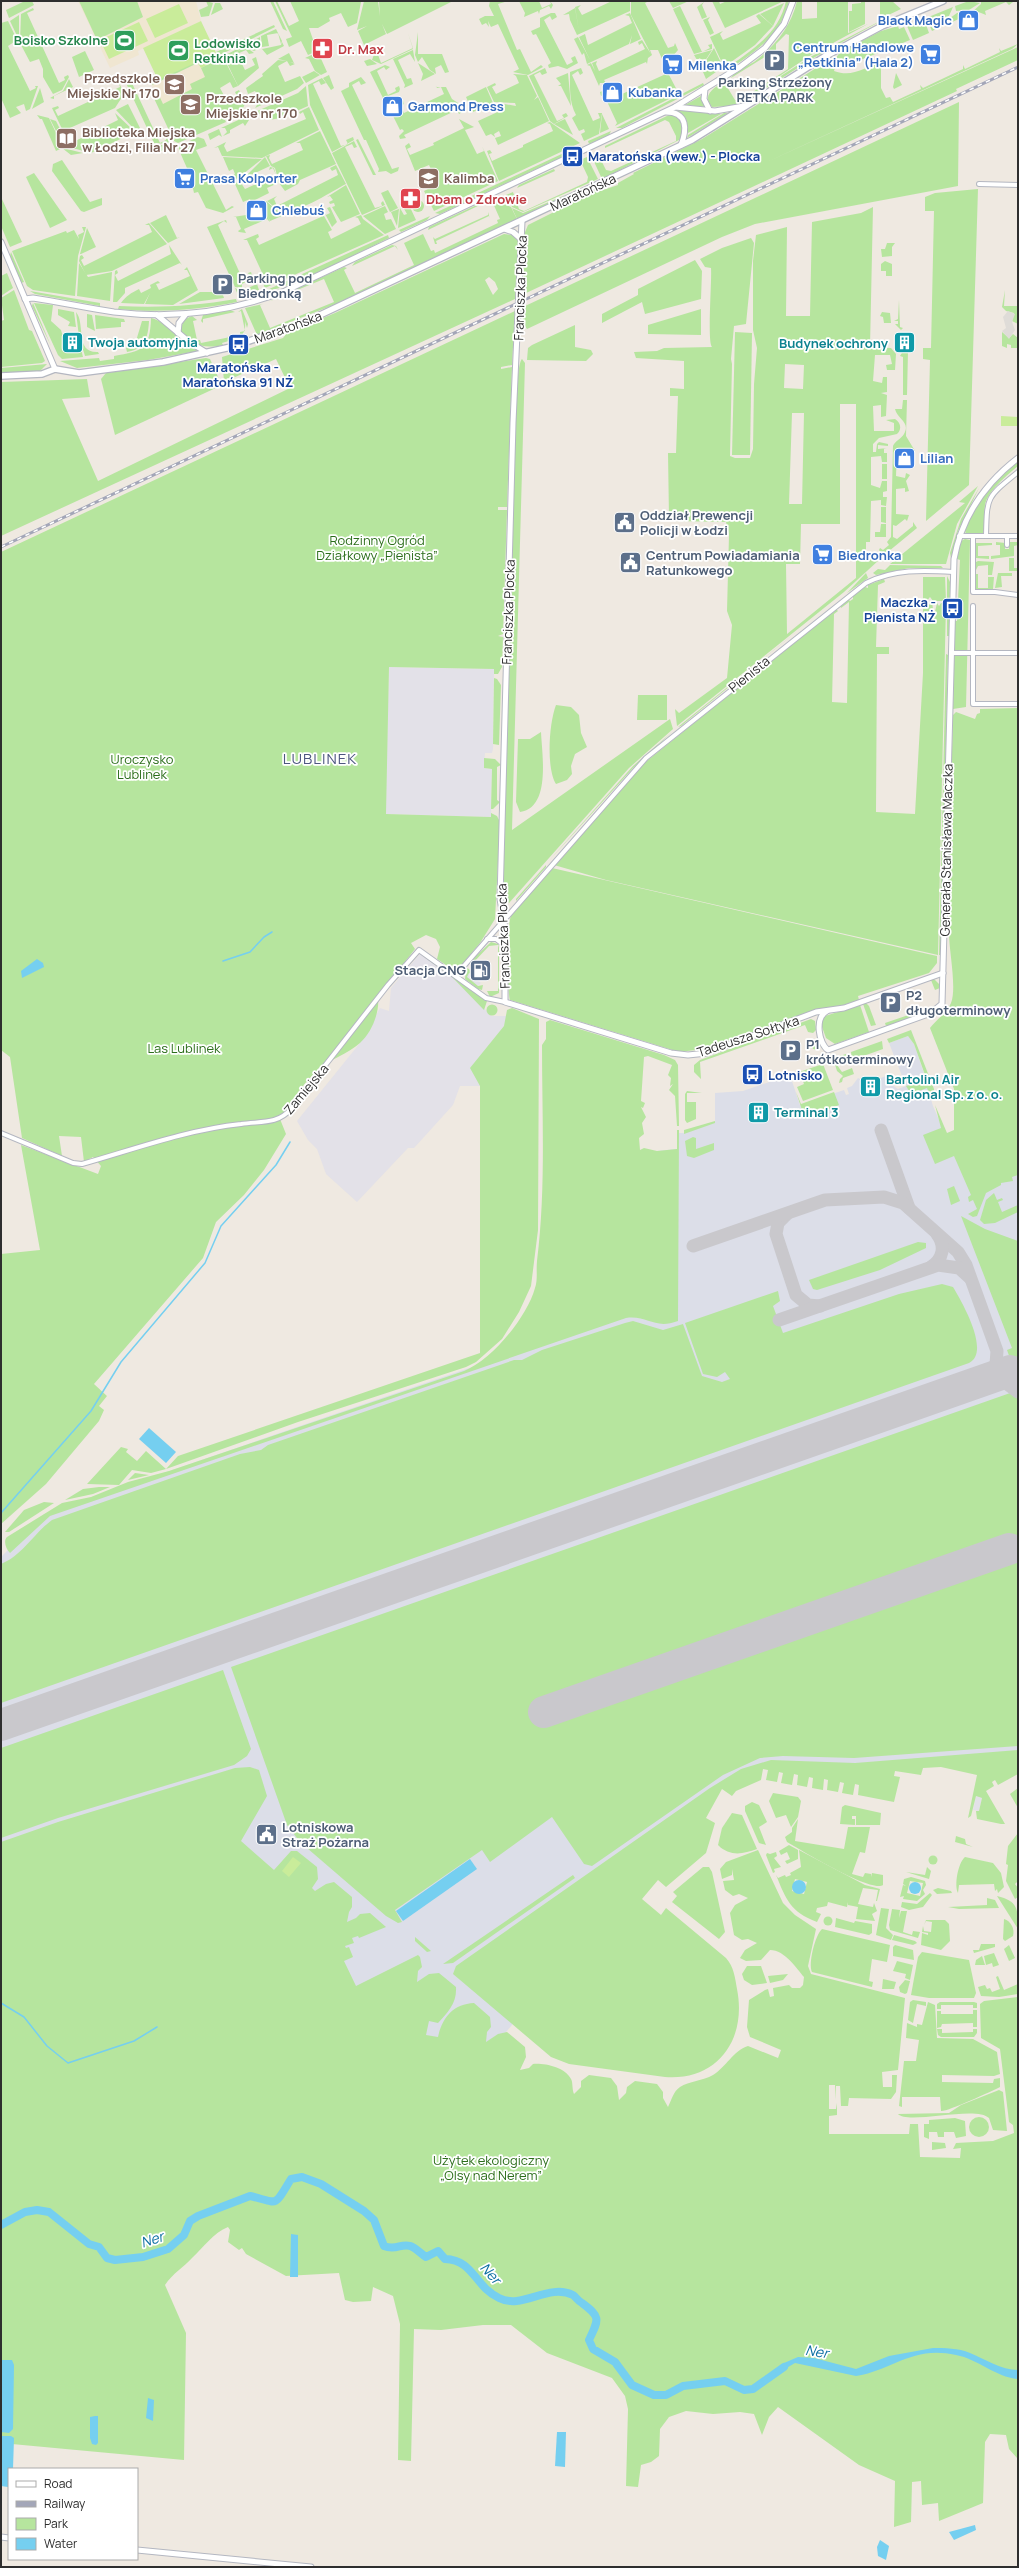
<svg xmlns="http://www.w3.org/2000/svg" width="1019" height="2568" font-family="Manrope,sans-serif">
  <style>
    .industrial { fill: #e3e1e8 }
    .education { fill: #f0e6d1 }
    .airport { fill: #dcdee8 }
    .green { fill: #b6e59e; fill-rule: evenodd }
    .pitch { fill: #c9ec9a }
    .plaza { fill: #dfdcd8 }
    .water { fill: #75cff0 }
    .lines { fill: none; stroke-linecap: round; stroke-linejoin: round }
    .stream { stroke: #75cff0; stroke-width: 1.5 }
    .river { stroke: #75cff0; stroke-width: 8 }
    .taxiway { stroke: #c9c8cc; stroke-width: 13 }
    .runway { stroke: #c9c8cc; stroke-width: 32 }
    .minor-casing { stroke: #b4b7c1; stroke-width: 6 }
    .tertiary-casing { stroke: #b4b7c1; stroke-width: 7 }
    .secondary-casing { stroke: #b4b7c1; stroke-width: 8 }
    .minor { stroke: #fff; stroke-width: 4 }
    .tertiary { stroke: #fff; stroke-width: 5 }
    .secondary { stroke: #fff; stroke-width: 5.5 }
    .rail-casing { stroke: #a3a6b8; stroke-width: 3 }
    .rail { stroke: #fff; stroke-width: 1.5; stroke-dasharray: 4.5; stroke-linecap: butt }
    .labels { text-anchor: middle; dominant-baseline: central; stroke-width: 3.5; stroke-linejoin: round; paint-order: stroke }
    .shop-label { font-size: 13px; font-weight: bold; fill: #366cbe; stroke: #fff; text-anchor: start }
    .leisure-label { font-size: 13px; font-weight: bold; fill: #27864d; stroke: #fff; text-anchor: end }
    .health-label { font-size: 13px; font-weight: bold; fill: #be3a42; stroke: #fff; text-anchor: start }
    .education-label { font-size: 13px; font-weight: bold; fill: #785e54; stroke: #fff; text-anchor: start }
    .service-label { font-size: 13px; font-weight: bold; fill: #4e5e75; stroke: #fff; text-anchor: start }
    .transit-label { font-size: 13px; font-weight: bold; fill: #164399; stroke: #fff; text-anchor: start }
    .street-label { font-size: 13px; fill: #2e2e2e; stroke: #fff }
    .culture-label { font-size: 13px; font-weight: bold; fill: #0d838f; stroke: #fff; text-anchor: start }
    .park-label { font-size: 13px; fill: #2c6e1b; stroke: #fff }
    .water-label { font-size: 14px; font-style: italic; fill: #0d6fa3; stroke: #fff }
    .quarter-label { font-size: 15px; letter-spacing: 1px; fill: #4d5680; stroke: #fff }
  </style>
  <rect width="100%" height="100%" fill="#efe9e1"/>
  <g class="industrial">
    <polygon points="389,667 494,669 493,749 492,753 485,753 484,768 492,769 491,817 385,814"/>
    <polygon points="420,954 453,978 492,1016 509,1016 480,1086 460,1086 453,1105 414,1148 408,1148 357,1202 326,1174 317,1149 308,1140 297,1121 360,1043 380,1008 389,1011 391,988"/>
    <polygon points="469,973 481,983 478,986 466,977"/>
    <polygon points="976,1796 982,1798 979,1811 973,1810"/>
  </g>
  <g class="education">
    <polygon points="78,1 196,1 201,21 138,51 139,55 110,68"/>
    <polygon points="198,61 213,94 177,140 151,83"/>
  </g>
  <polygon class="airport" points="908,1036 914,1044 931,1094 930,1096 933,1106 967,1184 1018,1168 1018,1752 834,1766 759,1764 697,1800 483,2060 1,1859 1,1557 44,1514 632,1312 657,1151 677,1149 677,1133 684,1133 715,1122 715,1093 743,1091 790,1075 800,1105 844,1090 846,1095 849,1094 847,1088 852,1086 858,1078 869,1083 888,1075 892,1085 898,1089 906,1086 889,1043"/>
  <g class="green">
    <polygon points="25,1 32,1 34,5 9,18 6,10"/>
    <polygon points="79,1 137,1 143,17 97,40"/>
    <polygon points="206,1 213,3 209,16 201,17 199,10 208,6"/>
    <polygon points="270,1 273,1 287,31 283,29"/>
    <polygon points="275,1 277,1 289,26 299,21 290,1 361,2 357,23 348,27 341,13 329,18 330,21 318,28 309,28 317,51 308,55 301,41 289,47 286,39 292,37"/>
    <polygon points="364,1 378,1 380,16 379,1 453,1 387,34 382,24 386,34 364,45 358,31 367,26 357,30"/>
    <polygon points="490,1 508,1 498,4 517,50 520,49 531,72 541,65 543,67 528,75 513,72 519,69 498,24 491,27 488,21 489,27 486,23 482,25 479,19 485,16 494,16 489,6"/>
    <polygon points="519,1 539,1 542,8 551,4 550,1 553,5 551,9 549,6 540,10 539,14 538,11 524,17 525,13"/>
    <polygon points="612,1 630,1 630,11 577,35 570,20 569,14 563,15 575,8 579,31 575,7 581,5 578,8 582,15"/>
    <polygon points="631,1 649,1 645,3 668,48 674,46 675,43 678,50 672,57 663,61 658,50 650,50 652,55 648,58 647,64 646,62 604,80 606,83 600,83 599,86 590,66 587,65 591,63 595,71 592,63 597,61 596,64 599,71 645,49 642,43 639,45 638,42 642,40 651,54 631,15"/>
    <polygon points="669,1 689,1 673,8"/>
    <polygon points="712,1 719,1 720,4 727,1 784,1 725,28"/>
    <path d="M 786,1 L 789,1 C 782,35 754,53 726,71 L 725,69 C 751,51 779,34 786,1 Z"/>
    <path d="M 797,1 L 802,1 L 802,19 L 817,18 L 817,1 L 848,1 L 848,33 L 868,24 L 811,55 L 745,99 L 812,56 L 890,16 L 815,57 L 749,99 L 730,106 L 712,107 C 700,94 717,86 727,80 L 726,85 L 735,100 L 739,101 L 788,69 L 789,35 L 786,34 L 776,44 L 776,50 L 731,78 C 735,71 747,66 754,62 C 775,46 791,27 797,1 Z"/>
    <polygon points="861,1 865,1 865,24 849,32 849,11 852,11 852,4 861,3"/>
    <polygon points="880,1 892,1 901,9 880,19"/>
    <polygon points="969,1 980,3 969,10 956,11 955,6"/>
    <polygon points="981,1 1013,2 1009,5 1006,2 985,11 986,15 976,11 971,13 981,4"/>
    <polygon points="704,2 702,5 707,17 702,19 697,7"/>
    <polygon points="215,3 220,3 223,9 211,15"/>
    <polygon points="784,3 773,26 760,14"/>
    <polygon points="680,6 702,52 710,48 708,45 712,44 712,49 694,54 673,9"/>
    <polygon points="953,7 948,18 950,23 932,31 926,18"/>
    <polygon points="33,8 34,10 27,13 59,83 65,80 64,77 68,75 69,77 62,90 53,94 43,77 43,69 39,59 30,62 20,43 21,14"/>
    <polygon points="967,12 968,15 952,22 950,18 957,13"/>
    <polygon points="551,13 555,13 557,17 552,20 550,16 544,20 567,65 573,62 571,58 575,56 578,63 567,69 558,66 549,68 548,65 551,63 536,34 533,35 531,31 540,27 540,18"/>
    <polygon points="630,13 641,39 630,44 632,35 629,44 587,64 584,53 582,55 574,39 578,37 590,60 579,37 585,34 588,45 632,23 629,16 625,15"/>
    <polygon points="759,14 773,26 755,45 724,67 710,37 723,31 720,34 723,40 761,23 756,16"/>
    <polygon points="19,15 19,40 10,21"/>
    <polygon points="710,17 708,20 714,33 710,35 703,20"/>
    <polygon points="924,19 929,33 913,40 907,26"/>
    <polygon points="8,21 19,44 16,45 14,42 8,46 30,91 36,88 35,86 38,86 30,109 26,111 24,104 16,107 21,113 10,118 1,98 1,23"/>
    <polygon points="274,25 275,27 218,56 216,52"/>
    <polygon points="898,26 899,29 904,27 910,40 853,63 837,63 836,58 840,52 881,31"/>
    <polygon points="276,29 282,41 281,44 278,33 267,35 269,46 262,47 261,36"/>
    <polygon points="418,32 418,54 442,54 449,72 445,73 441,65 435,68 436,74 430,70 422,57 418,62 415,55"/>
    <polygon points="408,33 413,49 381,64 372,60 376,49 381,63 413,48"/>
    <polygon points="260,37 260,48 254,51 246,47 226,57 225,61 238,86 233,88 230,82 220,88 228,103 238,98 235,92 239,90 245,104 239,116 234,118 233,116 225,120 226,122 178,143 174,141 151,92 156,89 163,104 192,89 190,84 205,77 201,68"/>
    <polygon points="282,42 284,46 267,55 262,49 281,45"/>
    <path d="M 1018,44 L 1012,49 L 758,166 L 1018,47 L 1018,60 L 956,89 L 957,91 L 524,294 L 523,237 L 528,225 L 602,188 L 603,190 L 618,185 L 618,183 L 634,174 L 633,173 L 702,139 L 821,65 L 835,68 L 834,71 C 853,78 864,67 881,63 L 881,88 L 886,98 L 890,97 L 893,102 L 921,89 L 920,85 L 923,88 L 963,69 L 963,65 L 965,69 L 1000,52 L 999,48 L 1001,51 Z"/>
    <polygon points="246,47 254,53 249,54 246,50 237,54 245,70 255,65 252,59 256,57 259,68 238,86 226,61 227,57"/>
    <polygon points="714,48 723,67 706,79 703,72 706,71 703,65"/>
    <polygon points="413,50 415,62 410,54 398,60 407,79 411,78 413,84 404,88 405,85 393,59"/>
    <polygon points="712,50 703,64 700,58 697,60 694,55"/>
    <polygon points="85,51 94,70 79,77 72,57"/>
    <polygon points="318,52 327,72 321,75 315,71 309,59 305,58"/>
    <polygon points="289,53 294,63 290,62 295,64 290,66 287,61 278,66 285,82 300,76 304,83 297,89 255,108 257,105 254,98 258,96 255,91 248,94 246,88 263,76 262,74 278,60 287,61 278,59"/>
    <polygon points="203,57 204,60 152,85 151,82"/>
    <polygon points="370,59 377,64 367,66 364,61"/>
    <polygon points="418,63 435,74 421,81 423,74"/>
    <polygon points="385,65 390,67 386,70 384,67 377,71 388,95 396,91 395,88 399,86 400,89 399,92 383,98 370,72"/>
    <polygon points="545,68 547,73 542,75 540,72 534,75 557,121 564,118 562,115 566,113 568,116 554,124 550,121 529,76"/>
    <path d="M 581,68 L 583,73 L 580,75 L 578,71 L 572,75 L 593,121 L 600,118 L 598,113 L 602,113 L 599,134 L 584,141 L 581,134 L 585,132 L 584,129 L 579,131 L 572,118 L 576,115 C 569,102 570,87 570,72 Z"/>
    <polygon points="314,71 320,75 306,83 302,77"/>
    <polygon points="568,73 571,106 561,86 558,86 561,84 556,78"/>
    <polygon points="668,73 679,94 615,126 617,123 604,95 601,96 600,92 608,89 610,94 615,92 614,89 609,88 620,83 621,86 619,87 622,94"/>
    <polygon points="896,73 902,85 894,89 893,87"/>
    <polygon points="513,74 527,75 537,96 534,100 538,97 549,121 498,145 495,138 501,136 499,131 494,134 495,137 491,134 486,136 478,121 502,110 499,103 516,106 515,103 494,102 487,87 495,83 496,85 492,87 496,94 519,83 516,76"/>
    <polygon points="329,75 334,88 331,90 323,78"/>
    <polygon points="361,77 366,83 361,85 359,81 352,85 392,169 399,167 398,171 391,174 386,171 378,172 379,169 366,140 364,140 341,91 349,87 349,83"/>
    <polygon points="322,78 326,83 321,85 319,81 313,84 341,146 348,144 346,140 353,137 354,140 332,152 310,105 308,85"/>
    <polygon points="69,79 73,87 54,96 54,99 50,98 63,91"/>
    <polygon points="118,80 124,94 115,108 63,131 52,108 58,106 59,108 55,110 58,116 120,87"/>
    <polygon points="131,81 160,143 166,140 166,136 170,144 154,143 126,83"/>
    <polygon points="703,83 704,85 622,128 616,128"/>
    <polygon points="306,86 308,106 281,118 269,120 265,112 257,115 255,112 298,93"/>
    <polygon points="436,86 435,86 446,87 452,99 461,105 464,111 459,114 457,110 404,135 406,138 400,139 399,136 404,131 402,129 400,130 387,104 390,103 392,108 395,107 391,102 403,100 404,104 401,106 404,113 444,94 441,87 437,88"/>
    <polygon points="486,87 493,103 473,112 466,97"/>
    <polygon points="40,88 44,102 32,109"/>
    <polygon points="701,96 705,107 685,105"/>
    <polygon points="959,102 958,186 755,224 722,237 527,329 523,323 523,307"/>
    <polygon points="128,104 140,128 136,131 116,110"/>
    <polygon points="309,107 319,130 262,158 222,156 218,147 214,148 226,142 224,146 227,152 306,119 303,112 300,114 299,112"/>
    <polygon points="674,111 676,110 721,114 688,133 686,119"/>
    <polygon points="115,113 135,132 91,153 65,146 118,120"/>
    <polygon points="724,113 728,113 687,138 688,135"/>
    <polygon points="602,114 609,129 600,133"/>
    <polygon points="671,114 677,117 683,123 681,139 602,179 591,155 597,152 606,170 611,171 676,141 676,136 669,122 665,120 605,148 605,146"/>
    <polygon points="37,115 49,118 63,148 83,153 71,155 62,148 56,151 42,119 40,119"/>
    <polygon points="249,115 249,120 245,126 243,123 230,130 230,133 223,136 227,132 225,128 221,128"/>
    <polygon points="50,119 56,121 62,133 58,135"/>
    <polygon points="459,119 474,127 465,130 477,154 484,151 482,146 498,181 434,211 424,191 438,184 429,165 415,171 405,146 409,143 411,147 407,149 410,155 434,145 433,143 464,128"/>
    <polygon points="565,119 573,135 554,124"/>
    <polygon points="550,122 580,143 499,181 487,151 490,150 492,153 489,154 492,161 523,147 523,145 553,131 550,124 547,123"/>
    <polygon points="219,129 222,137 219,135 210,140 208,134"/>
    <polygon points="320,131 336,164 300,180 298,184 285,191 279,183 275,168 271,166 266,156 270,155 269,158 272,164 303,150 300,143 296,143"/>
    <polygon points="611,131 609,135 589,144 588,141"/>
    <polygon points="198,137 204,139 207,146 196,150 226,210 232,206 234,207 223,213 206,208 198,192 194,193 190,175 179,150 179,146"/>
    <polygon points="358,139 376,175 373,175 356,140"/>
    <polygon points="354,141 357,147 354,148 352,144 345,147 375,208 382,206 381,203 383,201 385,205 362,215 332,153"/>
    <polygon points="155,145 171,145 172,147 158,152"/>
    <polygon points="581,145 566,155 440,214 435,213"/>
    <polygon points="223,157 262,159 234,181 232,176 235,174 233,169 229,171"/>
    <polygon points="265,157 270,166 244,178"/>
    <polygon points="587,157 598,179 523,212 512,207 506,195 513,192 519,209 524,211 587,182 588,177 580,160"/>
    <polygon points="62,160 90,202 102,198 102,205 84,212 81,211 52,171 53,164"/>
    <path d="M 336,165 L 346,184 C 332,191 295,216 280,211 C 276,209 271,204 267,201 L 277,196 L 274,199 L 277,206 L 338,175 L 336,169 L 332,171 L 330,168 Z"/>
    <polygon points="270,167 274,168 278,183 267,188 269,193 251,202 250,199 243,202 235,184 231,185 245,179 241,183 245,189 276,175 273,168 269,170"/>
    <polygon points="554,169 555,171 517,188 519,185"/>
    <polygon points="34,173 67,220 50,228 26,177"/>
    <polygon points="346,185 360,214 341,222 332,207 335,206 334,203 330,204 329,202 333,200 330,196 327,197"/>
    <polygon points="978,189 969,485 926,521 930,360 923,359 923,348 931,348 934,211 925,211 925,197 935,193"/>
    <polygon points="388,190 398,208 390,212 381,193"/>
    <polygon points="570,193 517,219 512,208 523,213"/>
    <polygon points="1,197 22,242 10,247 1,226"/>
    <circle cx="418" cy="206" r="6"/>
    <polygon points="495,200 511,207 517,219 336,304 257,335 245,308 263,304 260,305 270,328 334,302 324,279 268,302 344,267 347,268 344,270 355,293 414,265 404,243 423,234 431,251 434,250 435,253 498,223 497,220 500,219 492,201"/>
    <polygon points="266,201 279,212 289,213 270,221 268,217 270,222 267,219 244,229 246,233 239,232 238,231 241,229 236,217 233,217 246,215 246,213 253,207 256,214 260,213 259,205 263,203 265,206 264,203"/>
    <polygon points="481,203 484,203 428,230 429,227"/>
    <polygon points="409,205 416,220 398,228 400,208 404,215 407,214 403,207"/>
    <polygon points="385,206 388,212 384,214 386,220 391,219 396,229 385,234 363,216"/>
    <polygon points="316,207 320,209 332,230 328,232 331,239 361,224 358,218 355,217 361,215 363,219 384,235 265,288 262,281 265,279 247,240 243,240 258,234 259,237 256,239 259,245 321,217 319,211 316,212 314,208"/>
    <polygon points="330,207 337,222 332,227 323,210 326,215 330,213 327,208"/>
    <path d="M 873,207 L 870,347 L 891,348 L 896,354 L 895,370 L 887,370 L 886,365 L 892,364 L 890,355 L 875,355 L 873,381 L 882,383 L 883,377 L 887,377 L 887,392 L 881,393 L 887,395 L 886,416 L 881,417 L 881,405 L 873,406 L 874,431 L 894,431 L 894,423 L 886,420 L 895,419 C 901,423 902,429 897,434 L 879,438 L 873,444 L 873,452 L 876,452 L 877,444 L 879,442 L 888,444 L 888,446 L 878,445 L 878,449 L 887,448 L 884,448 L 884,453 L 887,453 L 887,462 L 882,462 L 881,456 L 871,457 L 871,485 L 880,488 L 882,481 L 887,481 L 887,491 L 883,492 L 883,497 L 887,497 L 886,506 L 881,505 L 881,500 L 871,501 L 870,542 L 866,542 L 866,552 L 870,552 L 870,556 L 873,556 L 874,552 L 879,560 L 844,592 L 677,726 L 675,709 L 679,713 L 727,678 L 732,625 L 727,611 L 729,535 L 726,522 L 674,521 L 669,518 L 668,453 L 676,453 L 678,396 L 670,396 L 670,388 L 684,389 L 684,361 L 636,358 L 634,352 L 657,351 L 664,348 L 712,347 C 707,342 712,281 711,268 L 705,267 L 700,259 L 722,248 L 751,238 L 754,243 L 746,324 L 734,326 L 731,359 L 732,364 L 730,456 L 735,458 L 750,458 L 753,449 L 754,384 L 757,348 L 753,330 L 753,261 L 756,235 L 787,227 L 786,316 L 810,316 L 812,222 L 861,213 ZM 785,364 L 804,365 L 803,389 L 784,388 ZM 840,404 L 856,404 L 856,578 L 787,634 L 786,564 L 800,564 L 801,524 L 840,524 ZM 792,413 L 804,413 L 802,504 L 789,504 Z"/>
    <polygon points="399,209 397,226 391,212"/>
    <polygon points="488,212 490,219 489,216 436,241 437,244 435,244 433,237 435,239 488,215"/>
    <polygon points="166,215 177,238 180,237 168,243 150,223"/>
    <polygon points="430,216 427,220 401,232 399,230"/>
    <polygon points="226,220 227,223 224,221 218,225 243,280 250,277 248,273 251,272 253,278 242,284 242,288 235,287 207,227"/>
    <polygon points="149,223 167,244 112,271 86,275 79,261 80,256 82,255 84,258 81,260 84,266 152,232 149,225 145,225"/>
    <polygon points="82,227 86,227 78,256 75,296 33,290 27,286 12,251 66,231 67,233 74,230 79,239 78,235 84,232"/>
    <polygon points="87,228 96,247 81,254 80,254"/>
    <path d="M 504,234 L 513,235 L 518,241 L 515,299 L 1,536 L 1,382 L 87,379 L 90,397 L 62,399 L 98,481 L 290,388 L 276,359 L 224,382 L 222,357 L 283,338 L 287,333 L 335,313 ZM 489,277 L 495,282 L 498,289 L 493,295 L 485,280 Z"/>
    <path d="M 388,235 L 389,238 C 372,246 279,294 267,290 Z"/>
    <polygon points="887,243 895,243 892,247 892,256 882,257 881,249 885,249"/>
    <polygon points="169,245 182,265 180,263 125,288 125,293 117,302 113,302 115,271 117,270 118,273 115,275 118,281 171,254"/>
    <polygon points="392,245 396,246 398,250 395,246 352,266 355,262"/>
    <polygon points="11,252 24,282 21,283 10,256"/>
    <polygon points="695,260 702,271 701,299 645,314 642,302 602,323 602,314 638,295 638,289"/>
    <polygon points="885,261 892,264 892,276 886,276 886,271 881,271 881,264"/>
    <polygon points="79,263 88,277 112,272 110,301 77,296"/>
    <path d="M 187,267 L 198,290 L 173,305 L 145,304 L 150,293 L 144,304 L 121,303 C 126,296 131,293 139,289 L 141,293 L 151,288 L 150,285 L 154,283 L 156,288 L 154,283 L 158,281 L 160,283 L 156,284 L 159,290 L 190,276 L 187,270 L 184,270 Z"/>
    <polygon points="7,273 13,288 1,296 1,276"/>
    <polygon points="257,284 259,290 238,295 235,288 241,291"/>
    <polygon points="14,290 29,330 32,331 45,361 42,363 1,367 1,321 4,320 1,298"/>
    <polygon points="1005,290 1004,306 1018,306 1018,324 1012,321 1014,313 1006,311 1002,307"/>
    <polygon points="30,291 100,303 100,306 35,294"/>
    <polygon points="200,292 222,292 224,298 179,304"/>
    <path d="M 236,299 L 237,302 C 197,310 158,313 118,309 L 119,306 C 159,308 196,306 236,299 Z"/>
    <polygon points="899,300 900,327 903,328 901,330 895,324 898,324 898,321 894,321 898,319"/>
    <polygon points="33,303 51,346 32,306"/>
    <polygon points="34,303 53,305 51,321 61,330 67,351 71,353 81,349 83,357 62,359 58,355"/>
    <polygon points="58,309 74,312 76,327 68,326 70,322 58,315"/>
    <path d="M 242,309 L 248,324 L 247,328 L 245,321 C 247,338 236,339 222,343 L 223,345 C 206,349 188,346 180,329 L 185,319 L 192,316 L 197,320 L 193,321 L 197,340 L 200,340 L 201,343 L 240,335 L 240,332 L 245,331 L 241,311 L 238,312 Z"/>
    <polygon points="701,309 701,335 648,334 648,325"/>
    <polygon points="230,310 235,312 203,319 203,323 201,321 203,315"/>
    <path d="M 515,311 L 512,365 L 501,367 L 501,369 L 512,367 L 507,507 L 498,507 L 498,510 L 507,510 L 503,634 L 498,636 L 503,637 L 502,667 L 498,674 L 494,674 L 494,669 L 389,667 L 386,814 L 491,817 L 491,813 L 497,816 L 500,822 L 495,919 L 480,943 L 460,967 C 450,970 445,964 437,959 L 440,947 L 436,939 L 426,935 L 411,943 L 415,949 L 378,996 C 380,1012 372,1032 360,1043 C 348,1054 330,1059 318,1070 C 303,1083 291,1102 280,1119 L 286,1134 L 264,1170 L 244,1195 L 216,1222 L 203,1258 L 94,1384 L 107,1396 L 99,1406 L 104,1410 L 99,1421 L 46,1484 L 1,1524 L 1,1254 L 40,1250 L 21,1145 L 98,1174 L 101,1166 L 93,1157 L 84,1162 L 81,1137 L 59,1136 L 62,1156 L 22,1138 L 10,1057 L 1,1050 L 1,552 Z"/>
    <path d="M 76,312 C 86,324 74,353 98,352 L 99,354 L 85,356 L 79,337 Z"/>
    <polygon points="882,312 890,313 891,323 884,323 883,317 880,316"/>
    <polygon points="87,314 92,315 95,331 87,327"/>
    <polygon points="95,315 124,319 125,322 121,322 121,327 96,329"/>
    <path d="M 151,318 C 170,323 180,343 198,351 L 148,360 L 77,368 L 60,361 L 99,358 L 100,361 L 114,359 L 114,356 C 143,351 150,349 151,318 Z"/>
    <path d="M 142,321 L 149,321 C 148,338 145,349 127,352 L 126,348 L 136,341 Z"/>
    <polygon points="575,325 575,347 591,350 593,354 586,361 527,360 528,348 532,345"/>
    <polygon points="735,332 752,333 750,455 732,455"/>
    <polygon points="1002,332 1009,338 1013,334 1018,338 1017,348 1011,348 1011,345 1007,344 1007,348 1002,346"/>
    <polygon points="903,351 908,351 907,395 903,395 903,357 900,356"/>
    <polygon points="206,358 210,359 218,377 220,386 115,435 101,379 106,373"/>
    <path d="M 522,359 L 525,363 L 512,830 L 670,719 L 673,729 L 629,768 L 509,903 L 503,898 C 506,755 510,612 514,469 C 515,454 515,365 522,359 Z"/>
    <polygon points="47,364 40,371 1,373 1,368"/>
    <path d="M 903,400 L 907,400 L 906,436 L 915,451 L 897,451 L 896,476 L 905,478 L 906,473 L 910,475 L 906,481 L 909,491 L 905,492 L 905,488 L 896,489 L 896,514 L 909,515 L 907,521 L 905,519 L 896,526 L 893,525 L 893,537 L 897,539 L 913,526 L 913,522 L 917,528 L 883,556 L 879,550 L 880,548 L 883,550 L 889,545 L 887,542 L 891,537 L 893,446 C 895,441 901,439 904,434 C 911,422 897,419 895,409 L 902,409 Z"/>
    <path d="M 1016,462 L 1018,462 L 1018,466 C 1008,474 987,492 985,505 C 984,514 986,525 983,533 L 966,534 C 958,518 1004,473 1016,462 Z"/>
    <rect x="882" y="464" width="5" height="15"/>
    <polygon points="978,486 957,524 946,564 890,564 965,503 959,502"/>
    <polygon points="979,488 958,531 951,558 950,553 961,519"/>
    <polygon points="881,507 886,507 886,523 881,522"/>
    <polygon points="881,524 886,524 886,537 875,537 875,532 880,532"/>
    <polygon points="965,539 970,540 966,707 953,709 955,621 957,621 960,560 957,559 961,541"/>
    <polygon points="996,542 1005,543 1005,549 1009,549 1009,542 1018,542 1018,545 1014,546 1014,556 991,559 991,556 1000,555 1000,545 996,545"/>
    <polygon points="976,543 992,543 992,545 978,546 978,556 989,556 989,559 976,558"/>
    <polygon points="1009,558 1014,558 1014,568 1018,568 1018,571 1009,571"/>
    <polygon points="978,561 994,562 992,575 988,575 988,565 978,566 976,570 976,562"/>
    <polygon points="890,565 941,566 943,568 909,568 876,575 873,573 878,569 885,570"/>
    <polygon points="866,573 868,578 847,593"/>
    <polygon points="998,573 1012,573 1012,576 1001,576 1002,587 995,588"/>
    <polygon points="976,574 978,574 978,588 988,588 988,577 994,577 993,589 976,589"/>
    <polygon points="947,576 950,582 949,636 947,636"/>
    <polygon points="923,577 945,577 946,601 933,601 930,597 926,602 929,602 929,605 932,602 934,616 937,603 939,606 941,603 946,603 938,955 606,880 554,865 643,764 836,609 838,611 834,614 832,702 847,703 849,602 841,608 840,605 848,599 850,601 853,599 853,595 865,587 868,588 868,585 884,579 885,582 878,585 876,647 889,647 889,654 877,654 876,812 915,814 923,673"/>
    <polygon points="801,628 681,726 678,727"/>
    <polygon points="946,654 948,655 941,955 939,955"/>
    <polygon points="494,678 497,679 501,685 499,745 493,744"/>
    <polygon points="638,695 667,695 667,720 637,720"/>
    <path d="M 556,705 L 571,707 L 579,715 L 581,733 L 587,747 L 575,754 L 571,766 L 572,774 L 567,780 L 556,784 C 546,768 549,723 556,705 Z"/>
    <path d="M 1018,708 L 1018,1175 L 1012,1177 L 1013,1181 L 1001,1183 L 1001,1185 L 986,1193 L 977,1216 L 973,1217 L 968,1214 L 977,1209 L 973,1200 L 969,1202 L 968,1197 L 971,1195 L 954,1156 L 935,1164 L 923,1135 L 941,1128 L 935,1105 L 947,1133 L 954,1130 L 954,1089 L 930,1028 C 937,1019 947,1013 951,1003 C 957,988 949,951 949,933 C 949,861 951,788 953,715 L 956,712 L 975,719 L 977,714 L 980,713 L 980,709 Z"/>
    <polygon points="673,731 633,768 547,863 633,766"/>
    <path d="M 541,732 C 542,755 551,808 520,812 L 516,802 L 518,739 L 530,739 Z"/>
    <polygon points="484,758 495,759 501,765 497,767 497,800 500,802 493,809 491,809 492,769 484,768"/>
    <polygon points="546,865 546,867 516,901 516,899"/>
    <path d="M 552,868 L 928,954 L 937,956 L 937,963 L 929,973 L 858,996 L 859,1000 L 840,1006 L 816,1010 L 704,1049 L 679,1052 L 510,1000 C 507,992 507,923 511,916 C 521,899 537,884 552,868 Z"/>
    <polygon points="491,942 498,944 499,948 499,993 490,997 487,991 498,991 498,945 489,946 472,964 473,959"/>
    <polygon points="420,954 487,1001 484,1010 453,978"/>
    <polygon points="466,968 469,969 475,977 469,973 467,977 478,986 483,985 482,990 478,989 465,979"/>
    <polygon points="934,979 940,985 940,988 935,990 931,980"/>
    <polygon points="866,1003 869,1006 876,1025 871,1026 863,1004"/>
    <circle cx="492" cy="1010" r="5.5"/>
    <polygon points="860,1005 869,1032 835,1044 826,1038 821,1024 825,1016"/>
    <polygon points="935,1006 932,1010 886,1026 885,1023"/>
    <polygon points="512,1008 539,1019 538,1230 531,1286 519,1312 502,1339 476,1362 466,1367 298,1422 166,1469 151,1473 132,1470 119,1485 87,1484 121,1447 128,1449 126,1452 137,1461 146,1451 166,1469 178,1456 480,1353 480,1086 470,1068 504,1026 507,1010"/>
    <polygon points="811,1019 815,1021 816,1030 813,1033 808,1032 805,1025 700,1062 701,1079 694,1072 694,1065 700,1060"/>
    <path d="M 550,1020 L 664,1055 L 675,1060 L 678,1065 L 679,1126 L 677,1126 L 675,1096 L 669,1090 L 673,1084 L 670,1086 L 671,1078 L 668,1075 L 672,1065 L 648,1056 L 644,1057 L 641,1101 L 645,1103 L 643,1108 L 641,1107 L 646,1117 L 642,1123 L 644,1134 L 639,1138 L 640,1150 L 644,1148 L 657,1151 L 677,1149 L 677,1130 L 679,1130 L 678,1321 C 654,1330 648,1315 626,1318 L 50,1516 L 10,1553 C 6,1549 3,1541 7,1537 L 62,1503 L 91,1497 L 128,1482 L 169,1471 L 464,1371 C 492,1360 527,1317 535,1288 C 538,1279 536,1270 537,1261 C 546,1190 542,1116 542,1045 L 546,1039 L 546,1022 Z"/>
    <polygon points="911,1030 934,1089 934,1093 930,1096 927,1088 911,1094 906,1086 916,1083 915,1079 925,1075 914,1044 908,1036 889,1043 887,1039"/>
    <circle cx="816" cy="1045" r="4.5"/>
    <polygon points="882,1041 883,1049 852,1060 851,1052"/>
    <polygon points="846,1054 850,1061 837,1065 842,1072 852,1068 854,1074 843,1078 842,1082 839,1083 840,1079 843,1076 837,1071 833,1058"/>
    <polygon points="823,1064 833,1090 803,1101 797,1087 804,1084 801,1076 796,1073"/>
    <polygon points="687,1091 702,1093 687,1093 687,1102 696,1102 696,1119 687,1123 685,1120 685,1094"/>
    <polygon points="796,1092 801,1104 834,1092 839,1105 805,1119"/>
    <polygon points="715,1121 715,1123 684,1134 684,1130"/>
    <polygon points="693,1137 696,1138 696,1149 714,1143 714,1150 694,1158 687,1156 685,1141"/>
    <polygon points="954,1186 960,1201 951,1205 947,1189"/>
    <polygon points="994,1193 997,1200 1002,1198 1003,1200 998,1202 1002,1212 1018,1205 1018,1212 995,1223 984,1224 980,1220 986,1200"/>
    <polygon points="961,1216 985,1229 1018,1241 1018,1381 1007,1350 1012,1348"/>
    <polygon points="918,1242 926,1243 926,1248 880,1270 817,1290 813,1289 809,1280"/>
    <path d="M 942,1284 L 953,1287 C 962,1302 991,1352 969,1363 L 1,1703 L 1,1564 C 23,1555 33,1534 52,1520 L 240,1454 L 261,1450 L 268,1445 L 514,1360 L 522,1360 L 542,1350 L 625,1323 L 633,1321 L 663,1330 L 683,1324 L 702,1376 L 722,1382 L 730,1379 L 725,1372 L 717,1377 L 703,1374 L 685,1323 L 778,1291 L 780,1301 L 773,1306 L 783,1333 L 899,1294 Z"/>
    <polygon points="1013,1392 1018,1399 1018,1746 854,1758 783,1756 760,1758 723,1775 592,1866 584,1864 552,1817 490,1862 482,1850 395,1910 402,1922 398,1923 386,1916 300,1842 287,1825 231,1667"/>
    <polygon points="135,1473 149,1475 128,1480"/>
    <polygon points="99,1487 110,1487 93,1494 65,1500 83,1489"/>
    <polygon points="44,1502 54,1503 9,1532 5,1532 24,1510"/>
    <polygon points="223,1670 251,1749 247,1756 234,1765 58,1818 1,1838 1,1748"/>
    <path d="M 1018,1750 L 1018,1774 L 998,1785 L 995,1780 L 992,1782 L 994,1786 L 986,1791 L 1005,1824 L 1001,1824 L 977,1819 L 976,1811 L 979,1811 L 982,1798 L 976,1796 L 971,1816 L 968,1818 L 977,1775 L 941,1767 L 923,1768 L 921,1775 L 895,1771 L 894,1776 L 900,1777 L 894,1802 L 858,1795 L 859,1785 L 855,1784 L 853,1795 L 842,1793 L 844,1783 L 840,1782 L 838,1792 L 827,1790 L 828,1780 L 824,1779 L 823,1790 L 812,1788 L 813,1778 L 809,1777 L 807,1787 L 797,1785 L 798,1775 L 794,1774 L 792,1785 L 781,1783 L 783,1773 L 779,1772 L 777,1782 L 766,1780 L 768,1770 L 763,1769 L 761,1780 L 736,1791 L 732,1796 L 722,1789 L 706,1818 L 715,1823 L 706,1853 L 666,1887 L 658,1880 L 642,1899 L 661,1915 L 666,1908 L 726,1958 C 734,1967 735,1978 737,1989 C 747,2039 718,2081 665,2077 L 569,2064 L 551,2057 L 453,1974 L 456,1966 L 710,1788 L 741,1769 L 771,1760 L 855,1763 Z"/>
    <path d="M 250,1767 L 259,1770 L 267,1796 L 241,1841 L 274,1870 L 291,1851 L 297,1851 L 317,1867 L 318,1879 L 312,1888 L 315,1891 L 326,1884 L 334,1882 L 352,1897 L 352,1907 L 349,1912 L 347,1922 L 356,1918 L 360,1914 L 370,1913 L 386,1927 L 359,1938 L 358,1936 L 352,1938 L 354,1943 L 345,1946 L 346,1948 L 349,1947 L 353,1957 L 344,1961 L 356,1986 L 418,1955 L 420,1957 L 422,1967 L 418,1971 L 417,1982 L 429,1974 L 439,1973 L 456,1987 C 457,2003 448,2012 438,2023 L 429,2021 L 426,2035 L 438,2037 C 442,2018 453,2004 474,2003 L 490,2017 L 491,2027 L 487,2032 L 486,2042 L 498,2034 L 507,2032 L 525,2047 L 526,2057 L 520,2070 L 529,2068 L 533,2064 C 544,2063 565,2067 571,2079 C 573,2082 572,2090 574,2094 L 581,2087 L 581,2081 L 589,2075 L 611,2078 L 617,2086 L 619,2100 L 626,2093 L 627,2087 L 635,2081 L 657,2084 L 663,2092 L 663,2098 L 668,2107 C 672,2099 673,2092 680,2087 C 689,2081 703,2081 713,2075 C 726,2067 733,2051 748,2046 L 778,2058 L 781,2050 L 750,2037 L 747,2027 L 749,2000 L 765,1990 L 768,1989 L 770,1997 L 774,1996 L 773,1988 L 789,1985 L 792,1988 L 800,1988 L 803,1985 L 804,1977 C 797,1969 785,1950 770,1950 L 761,1960 L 746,1961 L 740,1958 L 745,1950 L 757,1943 L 748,1939 L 742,1940 L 734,1935 L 730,1913 L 735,1905 L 748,1898 L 739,1894 L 733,1896 L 725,1890 L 723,1881 L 734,1880 L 732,1869 L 732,1875 L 722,1879 L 720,1869 L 726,1862 L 758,1850 L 783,1903 L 795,1915 L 816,1929 L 808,1966 L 811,1974 L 905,1998 L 898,2070 L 882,2072 L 883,2087 L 892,2087 L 892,2075 L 897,2075 L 896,2092 L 891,2099 L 849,2098 L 848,2106 L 841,2106 L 840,2086 L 836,2086 L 836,2100 L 835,2085 L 829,2085 L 829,2109 L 836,2109 L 837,2103 L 837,2115 L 829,2116 L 829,2134 L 909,2134 L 910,2124 L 918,2124 L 920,2157 L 960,2158 L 961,2148 L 953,2149 L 956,2143 L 993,2141 L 1014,2133 L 1013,2125 L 1009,2122 L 1008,2113 L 1000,2049 L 981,2038 L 980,2004 L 984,2001 L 1018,1997 L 1018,2479 L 1017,2458 L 1009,2449 L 1006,2435 L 990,2434 L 985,2442 L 983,2503 L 939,2521 L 938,2503 L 922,2505 L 921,2481 L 912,2482 L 911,2522 L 894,2527 L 895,2481 L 859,2465 L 778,2407 L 769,2417 L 762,2435 L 754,2414 L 740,2412 L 713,2414 L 686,2411 L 669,2417 L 660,2429 L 659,2456 L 651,2462 L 641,2465 L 638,2487 L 626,2486 L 628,2409 L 625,2396 L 612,2378 L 547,2353 L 511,2325 L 483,2325 L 441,2330 L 414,2329 L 411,2461 L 398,2460 L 400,2324 L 393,2296 L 373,2287 L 371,2301 L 353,2302 L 345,2300 L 339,2273 L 286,2276 L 246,2254 L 242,2248 L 239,2250 L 228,2242 L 230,2230 L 228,2227 C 212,2234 205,2246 192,2258 C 183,2268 173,2273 165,2285 L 186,2333 L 184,2460 L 1,2443 L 1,1842 L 58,1822 L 235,1768 Z"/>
    <polygon points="1018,1788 1018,1808 1010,1794"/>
    <polygon points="773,1793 798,1797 801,1801 798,1817 791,1827 786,1815 776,1818 769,1801"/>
    <polygon points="752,1802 759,1805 767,1822 759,1827 766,1845 759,1843 745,1811 745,1806"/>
    <polygon points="845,1805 881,1813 880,1825 856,1825 856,1816 852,1816 852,1819 855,1819 855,1825 840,1824 842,1807"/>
    <path d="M 732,1813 L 742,1815 L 757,1849 C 743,1854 730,1857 718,1845 L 722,1828 Z"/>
    <path d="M 798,1819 L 795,1841 L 844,1849 L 848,1827 L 870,1827 L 865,1853 L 860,1852 L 852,1874 L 863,1877 L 865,1873 L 871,1874 L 871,1877 L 872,1873 L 883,1875 L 883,1885 C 871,1893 801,1850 787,1842 L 785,1837 L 792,1832 L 792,1828 Z"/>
    <polygon points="1018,1833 1018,1881 1015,1884 1018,1888 1018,1897 1015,1899 1006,1881 1008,1865 1006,1864 1008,1846"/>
    <polygon points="956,1836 965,1839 966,1844 973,1847 955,1842"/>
    <polygon points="789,1845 798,1850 798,1859 787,1864 785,1861 790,1859 787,1852 781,1855 779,1851"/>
    <path d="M 799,1850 L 865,1885 L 880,1889 L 877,1901 L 876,1901 L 878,1890 L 863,1888 L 858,1904 L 873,1907 L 874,1903 L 877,1911 L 872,1914 L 875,1921 L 856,1919 L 858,1907 L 848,1905 L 848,1902 L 847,1907 L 828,1902 L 827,1906 L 817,1908 L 816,1912 L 821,1914 L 817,1922 C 790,1912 786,1899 776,1875 L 778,1878 L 785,1875 L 786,1877 L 791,1875 L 790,1873 L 801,1867 ZM 795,1879 L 807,1882 L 804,1894 L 792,1891 Z"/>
    <polygon points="776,1852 777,1856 774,1858 781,1867 774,1869 775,1872 773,1873 766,1855 767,1853 770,1854"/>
    <circle cx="933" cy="1860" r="4.5"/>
    <path d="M 965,1857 L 993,1863 L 1001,1873 L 1004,1887 L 998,1893 L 997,1889 L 995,1891 L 994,1884 L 959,1885 L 958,1893 C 954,1885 958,1863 965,1857 Z"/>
    <polygon points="703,1867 709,1867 712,1872 725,1932 719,1939 672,1902 677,1896 673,1892"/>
    <polygon points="927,1867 931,1871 929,1879 906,1872 925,1875"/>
    <polygon points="573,1875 575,1878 453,1963 443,1964"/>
    <path d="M 911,1877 L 925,1881 L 926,1885 L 923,1890 L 925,1894 L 917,1901 L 903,1899 L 904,1896 L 900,1897 L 903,1885 L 906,1886 L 903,1884 L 904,1879 ZM 910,1881 L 923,1883 L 920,1896 L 907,1893 Z"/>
    <polygon points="938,1888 951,1891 952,1893 937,1894 933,1890"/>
    <polygon points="930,1893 932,1895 923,1907 909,1910 901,1907 902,1902 917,1904"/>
    <path d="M 997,1896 C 1018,1901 1018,1909 1018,1929 Z"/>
    <polygon points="987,1898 995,1900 999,1908 959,1909 948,1907 987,1905"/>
    <polygon points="881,1908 889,1909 886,1928 893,1935 891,1940 876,1935"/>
    <polygon points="892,1909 900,1910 899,1918 901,1911 907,1911 903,1932 912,1935 913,1931 920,1932 918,1938 890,1930 889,1925"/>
    <circle cx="828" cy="1921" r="4.5"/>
    <polygon points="836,1918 854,1923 855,1921 872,1924 872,1933 869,1935 835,1927"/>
    <path d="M 1004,1919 C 1011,1921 1015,1929 1013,1936 L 1005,1941 L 1003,1939 Z"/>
    <polygon points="926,1920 945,1920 949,1924 950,1941 941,1950 921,1945 922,1933 928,1935 928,1933 922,1932 923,1926 924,1931 931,1932 932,1922 926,1921 924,1925"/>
    <path d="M 822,1929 L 890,1945 L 887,1962 L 872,1959 L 869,1981 L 873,1982 L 872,1987 L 812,1972 C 808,1964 815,1935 822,1929 Z"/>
    <polygon points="894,1935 915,1941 917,1943 913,1945 892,1940"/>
    <polygon points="415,1937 431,1951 427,1952 415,1941"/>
    <polygon points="981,1944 995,1944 995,1947 974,1953 973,1950 979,1950"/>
    <polygon points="895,1945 913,1950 914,1960 893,1956 893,1947"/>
    <polygon points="1009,1945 1015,1958 1009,1961 1004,1949"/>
    <polygon points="922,1952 969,1960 976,1993 974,1998 929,1998 911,1995 918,1957"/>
    <polygon points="994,1953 999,1965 993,1967 992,1963 986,1965 984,1956"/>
    <polygon points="982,1956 985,1965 975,1965 976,1960"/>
    <polygon points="897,1961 913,1965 910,1980 905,1978 906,1974 893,1971"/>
    <polygon points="747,1966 761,1966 767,1983 752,1985 744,1980 742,1974"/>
    <polygon points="788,1974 783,1980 770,1983 768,1976"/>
    <polygon points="998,1976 1004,1990 1018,1984 1018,1994 999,1997 981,1996 978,1987 985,1985 987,1989 990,1988 992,1992 1000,1989 996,1977"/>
    <polygon points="883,1979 896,1982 894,1989 882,1989"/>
    <polygon points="905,1980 910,1981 907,1993 905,1994 900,1992 899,1987"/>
    <polygon points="913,2000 926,2002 926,2006 917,2004 913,2023 908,2020 910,2002"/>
    <path d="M 928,2002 L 935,2005 L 937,2038 L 973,2039 L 997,2052 L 1000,2074 L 994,2076 L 942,2075 L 942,2082 L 993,2083 L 994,2079 L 1000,2078 L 1000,2087 C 992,2091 947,2112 941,2111 L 940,2097 L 902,2097 L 902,2107 L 899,2106 L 904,2061 L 916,2061 L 919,2040 L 906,2038 L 907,2023 L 917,2027 L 917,2024 L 922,2025 Z"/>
    <polygon points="940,2002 974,2002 977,2003 977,2008 973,2008 973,2005 941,2005 941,2009 937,2009 937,2004"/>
    <polygon points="973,2010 977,2010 977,2027 973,2027 973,2023 942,2024 941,2027 937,2028 937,2011 941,2011 941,2014 973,2014"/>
    <polygon points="937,2029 942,2029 942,2033 973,2032 973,2029 977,2029 977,2033 974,2037 941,2037 938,2035"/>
    <path d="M 999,2090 L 1003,2092 L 1007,2131 L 993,2130 L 989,2118 C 976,2105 908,2125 898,2114 L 949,2113 L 961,2105 Z"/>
    <circle cx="979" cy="2127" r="10"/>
    <polygon points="955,2118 965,2121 966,2136 956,2138 954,2132 944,2132 944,2137 938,2137 937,2132 929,2132 929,2139 924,2137 924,2124 929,2124 929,2120"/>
    <polygon points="932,2142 945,2143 946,2148 932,2150"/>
  </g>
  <g class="pitch">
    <polygon points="179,4 188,23 155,38 146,19"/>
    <polygon points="201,21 219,59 201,68 197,62 158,80 143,48"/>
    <polygon points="139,22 148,41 109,59 100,40"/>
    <polygon points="1001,416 1018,417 1018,426 1001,426"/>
    <polygon points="293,1857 301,1863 289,1877 282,1871"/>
  </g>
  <polygon class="plaza" points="1008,311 1015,314 1012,322 1015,330 1009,339 1002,331 1006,328 1003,317"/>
  <g class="water">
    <polygon points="37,959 43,963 44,967 22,978 21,971"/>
    <polygon points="149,1428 176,1452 166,1463 139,1439"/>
    <polygon points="470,1859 477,1869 403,1921 396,1911"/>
    <circle cx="799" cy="1887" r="7"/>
    <circle cx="915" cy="1888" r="6"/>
    <polygon points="291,2234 298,2235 298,2277 290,2277"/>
    <path d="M 933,2348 C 945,2348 958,2348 970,2353 C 985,2359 1001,2370 1018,2370 L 1018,2379 C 995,2377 978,2359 956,2355 C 913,2345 893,2370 856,2376 L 795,2363 L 771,2377 L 784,2363 L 798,2357 L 814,2358 L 856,2369 L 889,2356 Z"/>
    <polygon points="1,2360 12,2360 14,2365 13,2429 9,2433 1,2432"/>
    <polygon points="148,2398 154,2400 153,2421 146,2418"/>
    <polygon points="95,2416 98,2416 98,2443 96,2445 92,2444 90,2438 90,2417"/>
    <polygon points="557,2432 566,2432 565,2467 555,2466"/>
    <polygon points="1,2436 11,2436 14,2438 13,2469 9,2469 8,2487 1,2486"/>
    <polygon points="975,2525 976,2530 954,2540 949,2532"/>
    <polygon points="880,2540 889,2546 886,2560 878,2556 877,2547"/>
  </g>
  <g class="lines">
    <g class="stream">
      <polyline points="223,961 250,952 264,937 272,932"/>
      <polyline points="1,1513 91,1411 121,1362 205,1263 221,1226 276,1165 290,1142"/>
      <polyline points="1,2003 24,2017 47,2046 68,2063 134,2041 157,2027"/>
    </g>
    <path class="river" d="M 1,2225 L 25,2212 L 37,2210 L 49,2212 L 89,2244 L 99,2247 L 107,2258 L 115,2260 L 143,2257 L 168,2249 L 184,2235 L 190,2221 L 198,2216 L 250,2196 C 280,2203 273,2208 291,2179 L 302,2177 L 321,2184 L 364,2211 L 374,2220 L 384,2246 C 396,2251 401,2243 410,2246 C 415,2247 421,2254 426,2257 L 438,2251 L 445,2259 C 474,2260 474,2286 499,2298 C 522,2310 548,2283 573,2295 C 576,2297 578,2301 582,2303 C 601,2317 599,2319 589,2340 L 593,2349 L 615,2362 L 632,2385 L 654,2395 L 666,2395 L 683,2386 L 725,2381 L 744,2390 L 753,2389 L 784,2367"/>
    <g class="taxiway">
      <polyline points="881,1130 909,1208"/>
      <polyline points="787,1214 778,1223 776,1234 796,1295 808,1305 820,1306"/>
      <polyline points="693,1246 825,1200 884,1197 903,1203 958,1252 966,1265 997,1351 996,1364 986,1380"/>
      <path d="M 931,1267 C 943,1259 946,1246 937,1234"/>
      <polyline points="779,1320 938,1265 959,1268 970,1278"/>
      <polyline points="986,1380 1006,1383 1018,1392"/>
      <polyline points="1009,1549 1018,1545"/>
    </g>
    <g class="runway">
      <polyline points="544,1712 1009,1549"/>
      <polyline points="1,1725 1010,1371"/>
    </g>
    <defs>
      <g id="minor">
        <polyline points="979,184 1018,185"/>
        <polyline points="959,536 1018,536"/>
        <polyline points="973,536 973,592 995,592 1018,595"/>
        <path d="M 986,536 C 987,496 986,498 1018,472"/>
        <polyline points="1007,536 1007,545"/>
        <polyline points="973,606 973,704 1018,704"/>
        <polyline points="951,653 1018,653"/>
        <polyline points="487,939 496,939 505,946"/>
        <path d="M 456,975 L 646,758 L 866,583 C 894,569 923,570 953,572"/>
        <path d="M 1,1133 L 73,1163 L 82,1164 C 135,1149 186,1130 241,1124 C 260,1121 277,1125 291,1109 L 388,985 L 419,950 L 486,998 L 505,1002"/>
      </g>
      <g id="tertiary">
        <polyline points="705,89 704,99 710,111"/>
        <polyline points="675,107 715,111 744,106"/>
        <path d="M 666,112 C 688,112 687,130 681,145"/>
        <polyline points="522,221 513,423 500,899 505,928 505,1002 671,1053 688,1055 707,1053 816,1012 844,1008 943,973"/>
        <polyline points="504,229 513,232 521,239"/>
        <polyline points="1,242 55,369"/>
        <path d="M 25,299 L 33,298 C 60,302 87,308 114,312 C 173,319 231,312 285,291 L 675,107 L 740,67 L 765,48 L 784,24 L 793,1"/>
        <polyline points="157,315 188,341 207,353"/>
        <polyline points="178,333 179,323 186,314"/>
        <path d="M 827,1011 C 814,1018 819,1044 828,1050 L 931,1013 L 942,1004 L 954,559 C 962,516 984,484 1018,458"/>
        <polyline points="1,2537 9,2538"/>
        <polyline points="137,2550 311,2567"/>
      </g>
      <polyline id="secondary" points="1,376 42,374 55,369 79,373 163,362 231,347 303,323 692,140 824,57 882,26 943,1"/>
    </defs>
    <use href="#minor" class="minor-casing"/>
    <use href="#tertiary" class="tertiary-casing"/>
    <use href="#secondary" class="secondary-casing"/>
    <use href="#minor" class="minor"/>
    <use href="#tertiary" class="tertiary"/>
    <use href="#secondary" class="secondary"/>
    <defs>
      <polyline id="rail" points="1,547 1018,67"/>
    </defs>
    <use href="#rail" class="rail-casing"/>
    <use href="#rail" class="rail"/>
  </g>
  <defs>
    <symbol id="shop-square" viewBox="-11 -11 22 22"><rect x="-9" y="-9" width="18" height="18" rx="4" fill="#3f7fe0" stroke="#fff"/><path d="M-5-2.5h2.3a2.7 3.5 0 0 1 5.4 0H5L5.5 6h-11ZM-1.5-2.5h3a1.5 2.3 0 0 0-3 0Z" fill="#fff"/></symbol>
    <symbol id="stadium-square" viewBox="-11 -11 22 22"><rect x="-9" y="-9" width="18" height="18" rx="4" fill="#2e9e5b" stroke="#fff"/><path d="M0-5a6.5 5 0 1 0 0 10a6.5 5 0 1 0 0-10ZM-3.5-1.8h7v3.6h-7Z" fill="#fff"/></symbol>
    <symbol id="pharmacy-square" viewBox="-11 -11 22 22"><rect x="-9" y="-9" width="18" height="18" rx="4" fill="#e0444e" stroke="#fff"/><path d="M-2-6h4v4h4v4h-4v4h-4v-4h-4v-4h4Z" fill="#fff"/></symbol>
    <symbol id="supermarket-square" viewBox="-11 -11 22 22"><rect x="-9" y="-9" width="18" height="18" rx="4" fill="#3f7fe0" stroke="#fff"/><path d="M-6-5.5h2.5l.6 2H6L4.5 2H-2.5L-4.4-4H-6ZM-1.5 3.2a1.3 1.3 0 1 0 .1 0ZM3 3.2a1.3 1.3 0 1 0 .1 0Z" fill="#fff"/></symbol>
    <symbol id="parking-square" viewBox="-11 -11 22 22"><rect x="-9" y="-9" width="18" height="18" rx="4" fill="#5c6f8a" stroke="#fff"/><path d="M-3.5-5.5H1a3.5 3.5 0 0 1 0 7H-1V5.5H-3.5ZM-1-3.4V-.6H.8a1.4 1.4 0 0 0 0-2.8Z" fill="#fff"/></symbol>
    <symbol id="school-square" viewBox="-11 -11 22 22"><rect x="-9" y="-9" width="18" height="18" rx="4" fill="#8d6e63" stroke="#fff"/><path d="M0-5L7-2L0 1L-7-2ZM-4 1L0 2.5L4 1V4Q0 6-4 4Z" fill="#fff"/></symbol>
    <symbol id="library-square" viewBox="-11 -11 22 22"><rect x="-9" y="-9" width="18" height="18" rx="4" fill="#8d6e63" stroke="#fff"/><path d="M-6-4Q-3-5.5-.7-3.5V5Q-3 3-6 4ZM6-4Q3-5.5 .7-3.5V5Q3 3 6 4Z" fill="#fff"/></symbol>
    <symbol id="bus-square" viewBox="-11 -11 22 22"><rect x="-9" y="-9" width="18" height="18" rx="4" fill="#1a4fb4" stroke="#fff"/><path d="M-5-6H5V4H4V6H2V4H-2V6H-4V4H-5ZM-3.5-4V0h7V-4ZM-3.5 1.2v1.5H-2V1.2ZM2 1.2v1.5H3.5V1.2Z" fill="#fff"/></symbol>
    <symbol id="building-square" viewBox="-11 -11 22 22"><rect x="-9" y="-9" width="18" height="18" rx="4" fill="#0f9aa8" stroke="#fff"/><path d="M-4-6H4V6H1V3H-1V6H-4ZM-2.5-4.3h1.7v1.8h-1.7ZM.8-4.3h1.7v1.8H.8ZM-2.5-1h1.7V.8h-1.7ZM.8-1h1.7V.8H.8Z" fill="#fff"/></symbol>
    <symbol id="civic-square" viewBox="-11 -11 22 22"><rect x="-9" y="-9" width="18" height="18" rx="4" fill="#5c6f8a" stroke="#fff"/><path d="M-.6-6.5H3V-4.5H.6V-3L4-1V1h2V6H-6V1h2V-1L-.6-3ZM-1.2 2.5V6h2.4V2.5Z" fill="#fff"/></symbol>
    <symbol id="fuel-square" viewBox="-11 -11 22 22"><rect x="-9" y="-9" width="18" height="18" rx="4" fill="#5c6f8a" stroke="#fff"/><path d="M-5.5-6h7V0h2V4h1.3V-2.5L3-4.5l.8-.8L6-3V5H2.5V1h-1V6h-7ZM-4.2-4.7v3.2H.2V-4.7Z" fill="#fff"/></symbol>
  </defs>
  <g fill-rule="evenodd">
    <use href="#shop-square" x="956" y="8" width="25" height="25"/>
    <use href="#stadium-square" x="112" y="28" width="25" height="25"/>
    <use href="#pharmacy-square" x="310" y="36" width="25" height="25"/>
    <use href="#stadium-square" x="166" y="38" width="25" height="25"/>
    <use href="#supermarket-square" x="918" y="42" width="25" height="25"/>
    <use href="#parking-square" x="762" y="48" width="25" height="25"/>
    <use href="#supermarket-square" x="660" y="52" width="25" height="25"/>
    <use href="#school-square" x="162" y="72" width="25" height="25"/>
    <use href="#shop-square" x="600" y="80" width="25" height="25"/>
    <use href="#school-square" x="178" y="92" width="25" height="25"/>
    <use href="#shop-square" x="380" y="94" width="25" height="25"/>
    <use href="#library-square" x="54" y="126" width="25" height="25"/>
    <use href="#bus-square" x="560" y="144" width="25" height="25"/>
    <use href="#supermarket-square" x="172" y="166" width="25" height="25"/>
    <use href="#school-square" x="416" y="166" width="25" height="25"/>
    <use href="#pharmacy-square" x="398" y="186" width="25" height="25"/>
    <use href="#shop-square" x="244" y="198" width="25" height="25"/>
    <use href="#parking-square" x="210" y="272" width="25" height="25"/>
    <use href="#building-square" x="60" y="330" width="25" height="25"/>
    <use href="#building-square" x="892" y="330" width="25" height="25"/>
    <use href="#bus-square" x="226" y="332" width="25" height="25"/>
    <use href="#shop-square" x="892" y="446" width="25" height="25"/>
    <use href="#civic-square" x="612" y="510" width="25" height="25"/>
    <use href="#supermarket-square" x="810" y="542" width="25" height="25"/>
    <use href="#civic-square" x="618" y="550" width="25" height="25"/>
    <use href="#bus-square" x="940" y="596" width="25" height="25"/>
    <use href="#fuel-square" x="468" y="958" width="25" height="25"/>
    <use href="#parking-square" x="878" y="990" width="25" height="25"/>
    <use href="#parking-square" x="778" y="1038" width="25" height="25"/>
    <use href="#bus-square" x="740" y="1062" width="25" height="25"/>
    <use href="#building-square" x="858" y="1074" width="25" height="25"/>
    <use href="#building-square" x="746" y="1100" width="25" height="25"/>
    <use href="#civic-square" x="254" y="1822" width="25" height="25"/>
  </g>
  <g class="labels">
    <g class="shop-label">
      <text x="952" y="20" text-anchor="end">Black Magic</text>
      <text x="914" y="47" text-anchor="end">Centrum Handlowe<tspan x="914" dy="15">„Retkinia” (Hala 2)</tspan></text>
      <text x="688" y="65">Milenka</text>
      <text x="628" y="92">Kubanka</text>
      <text x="408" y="106">Garmond Press</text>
      <text x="200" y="178">Prasa Kolporter</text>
      <text x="272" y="210">Chlebuś</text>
      <text x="920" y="458">Lilian</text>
      <text x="838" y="555">Biedronka</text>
    </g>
    <g class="leisure-label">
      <text x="108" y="40">Boisko Szkolne</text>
      <text x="194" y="43" text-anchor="start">Lodowisko<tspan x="194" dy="15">Retkinia</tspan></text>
    </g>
    <g class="health-label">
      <text x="338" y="49">Dr. Max</text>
      <text x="426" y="199">Dbam o Zdrowie</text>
    </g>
    <g class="education-label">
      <text x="160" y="78" text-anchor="end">Przedszkole<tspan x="160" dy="15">Miejskie Nr 170</tspan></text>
      <text x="206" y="98">Przedszkole<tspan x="206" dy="15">Miejskie nr 170</tspan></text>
      <text x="82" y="132">Biblioteka Miejska<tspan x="82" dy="15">w Łodzi, Filia Nr 27</tspan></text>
      <text x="444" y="178">Kalimba</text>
    </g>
    <g class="service-label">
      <text x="775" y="82" text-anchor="middle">Parking Strzeżony<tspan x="775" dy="15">RETKA PARK</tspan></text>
      <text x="238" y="278">Parking pod<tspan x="238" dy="15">Biedronką</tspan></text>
      <text x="640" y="515">Oddział Prewencji<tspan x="640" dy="15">Policji w Łodzi</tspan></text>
      <text x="646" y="555">Centrum Powiadamiania<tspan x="646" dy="15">Ratunkowego</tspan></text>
      <text x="466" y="970" text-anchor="end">Stacja CNG</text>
      <text x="906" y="995">P2<tspan x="906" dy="15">długoterminowy</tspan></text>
      <text x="806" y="1044">P1<tspan x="806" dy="15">krótkoterminowy</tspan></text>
      <text x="282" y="1827">Lotniskowa<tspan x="282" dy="15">Straż Pożarna</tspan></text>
    </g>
    <g class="transit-label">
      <text x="588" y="156">Maratońska (wew.) - Plocka</text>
      <text x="238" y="367" text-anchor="middle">Maratońska -<tspan x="238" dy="15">Maratońska 91 NŻ</tspan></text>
      <text x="936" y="602" text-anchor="end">Maczka -<tspan x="936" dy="15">Pienista NŻ</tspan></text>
      <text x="768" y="1075">Lotnisko</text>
    </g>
    <g class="street-label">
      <text transform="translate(583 192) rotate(-25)">Maratońska</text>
      <text transform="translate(520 288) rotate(-88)">Franciszka Plocka</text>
      <text transform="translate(288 327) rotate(-20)">Maratońska</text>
      <text transform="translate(508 612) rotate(-88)">Franciszka Plocka</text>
      <text transform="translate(749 674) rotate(-39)">Pienista</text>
      <text transform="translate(946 850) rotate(-89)">Generała Stanisława Maczka</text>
      <text transform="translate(503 936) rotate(-92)">Franciszka Plocka</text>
      <text transform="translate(748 1036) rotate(-18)">Tadeusza Sołtyka</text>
      <text transform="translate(306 1089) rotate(-50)">Zamiejska</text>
    </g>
    <g class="culture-label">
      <text x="88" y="342">Twoja automyjnia</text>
      <text x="888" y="343" text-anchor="end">Budynek ochrony</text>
      <text x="886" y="1079">Bartolini Air<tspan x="886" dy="15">Regional Sp. z o. o.</tspan></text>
      <text x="774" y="1112">Terminal 3</text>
    </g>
    <g class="park-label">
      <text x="377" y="540">Rodzinny Ogród<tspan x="377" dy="15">Działkowy „Pienista”</tspan></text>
      <text x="142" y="759">Uroczysko<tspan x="142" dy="15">Lublinek</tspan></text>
      <text x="184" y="1048">Las Lublinek</text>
      <text x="491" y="2160">Użytek ekologiczny<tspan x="491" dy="15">„Olsy nad Nerem”</tspan></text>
    </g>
    <g class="water-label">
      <text transform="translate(152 2239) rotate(-18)">Ner</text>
      <text transform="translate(491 2273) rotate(48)">Ner</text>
      <text transform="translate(817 2351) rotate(9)">Ner</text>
    </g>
    <g class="quarter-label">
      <text x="320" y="758">LUBLINEK</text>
    </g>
  </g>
  <rect width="1019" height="2568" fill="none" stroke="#2e2e2e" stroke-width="4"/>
  <rect x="8" y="2468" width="130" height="92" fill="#ffffff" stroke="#ababab"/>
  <rect x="16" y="2481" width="20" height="6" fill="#ffffff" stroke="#ababab"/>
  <text x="44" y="2488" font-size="12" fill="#2e2e2e">Road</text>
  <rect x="16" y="2501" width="20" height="6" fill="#a3a6b8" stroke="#ababab"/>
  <text x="44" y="2508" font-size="12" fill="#2e2e2e">Railway</text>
  <rect x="16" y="2518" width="20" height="12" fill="#b6e59e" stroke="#ababab"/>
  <text x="44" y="2528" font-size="12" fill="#2e2e2e">Park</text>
  <rect x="16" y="2538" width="20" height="12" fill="#75cff0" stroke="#ababab"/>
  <text x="44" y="2548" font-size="12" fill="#2e2e2e">Water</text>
</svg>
